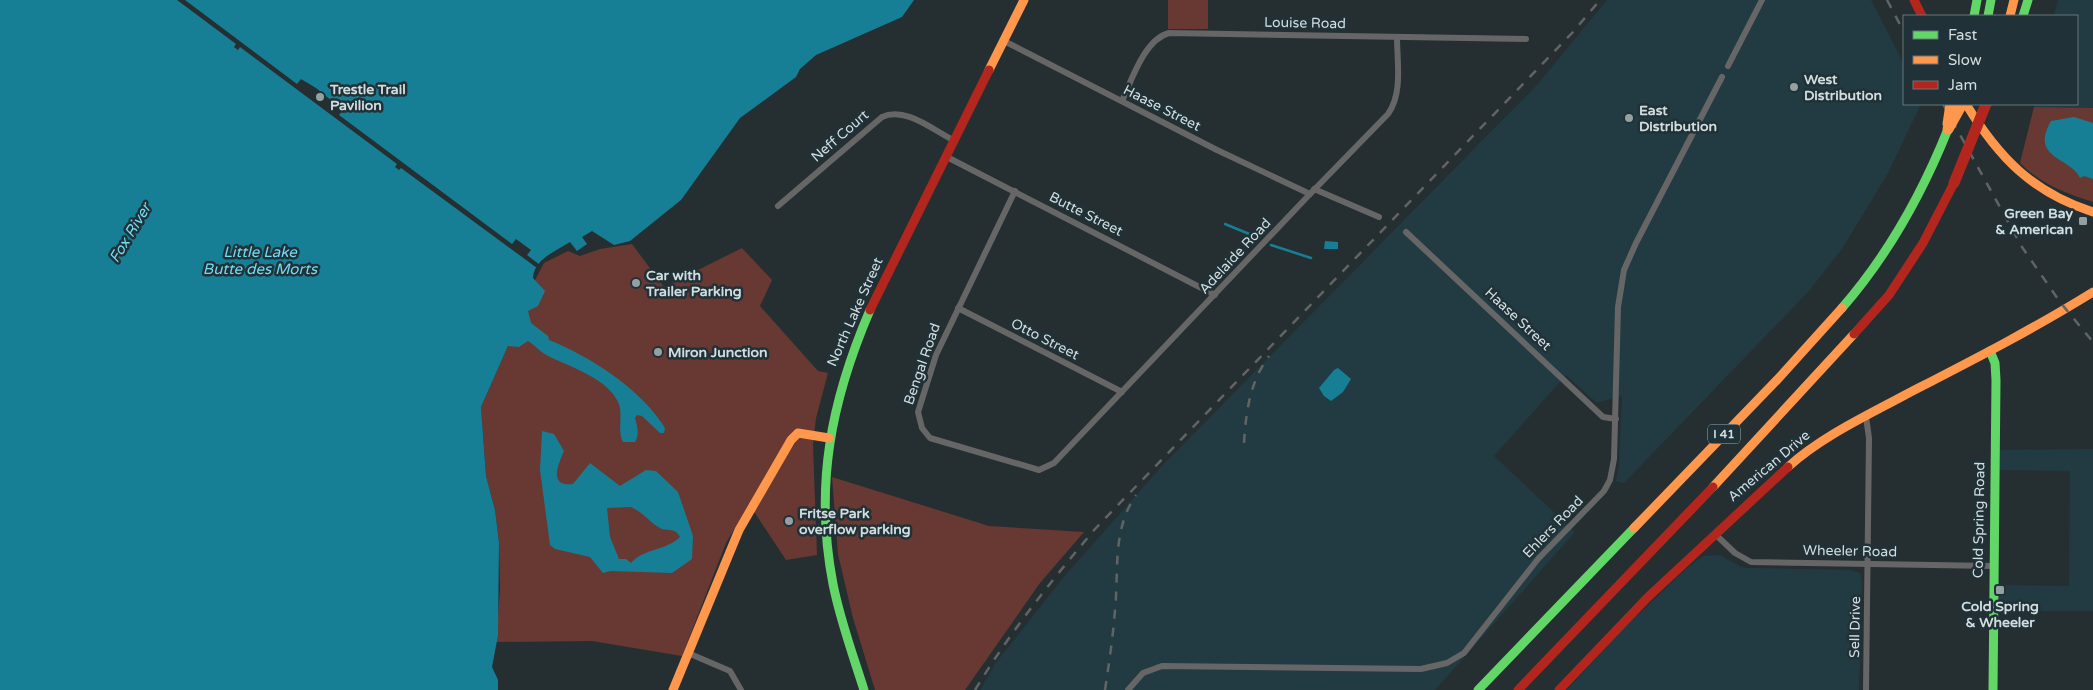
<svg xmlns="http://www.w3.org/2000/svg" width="2093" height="690" font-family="'Varela Round',sans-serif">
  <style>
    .built { fill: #223b42 }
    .green { fill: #683832 }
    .water { fill: #177f95; fill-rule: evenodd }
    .pier { fill: #252f32 }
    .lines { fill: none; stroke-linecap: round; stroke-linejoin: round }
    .stream { stroke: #177f95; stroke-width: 2.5 }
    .street { stroke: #676667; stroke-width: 6 }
    .fast { stroke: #63d668; stroke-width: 9 }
    .slow { stroke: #ff974d; stroke-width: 9 }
    .jam { stroke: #b3261e; stroke-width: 9 }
    .rail { stroke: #616465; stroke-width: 2.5; stroke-dasharray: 9 9; stroke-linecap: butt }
    .slow-bridge { stroke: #ff974d; stroke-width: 11 }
    .jam-bridge { stroke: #b3261e; stroke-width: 11 }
    .poi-dot { fill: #95a0a3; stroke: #203237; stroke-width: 2 }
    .labels { text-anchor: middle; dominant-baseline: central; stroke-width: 5; stroke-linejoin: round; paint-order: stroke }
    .shield { fill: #203237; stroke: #9daaad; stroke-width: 1 }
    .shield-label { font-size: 12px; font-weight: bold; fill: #d2dde0 }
    .street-label { font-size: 14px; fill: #d2dde0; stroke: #203237 }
    .poi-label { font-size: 14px; font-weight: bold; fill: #d2dde0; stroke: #203237; text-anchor: start }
    .water-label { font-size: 15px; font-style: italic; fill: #74dbf6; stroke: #203237 }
  </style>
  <rect width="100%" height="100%" fill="#252f32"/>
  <g class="built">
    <polygon points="1607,0 1871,0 1904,64 1904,104 1921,104 1888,173 1842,249 1808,292 1624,483 1616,481 1619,465 1622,395 1597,403 1566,375 1494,456 1575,532 1435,690 980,690 995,664 1063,578 1162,466 1538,84"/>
    <polygon points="2058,0 2093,0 2093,108 2034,107 2035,104 2077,104 2077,16 2054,16"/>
    <polygon points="2093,449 2093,611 1997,611 1997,585 2069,586 2070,471 1999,470 1998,450"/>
    <polygon points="1720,555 1741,567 1749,568 1851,570 1860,573 1862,580 1859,690 1567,690 1622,630 1686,569 1703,556"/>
  </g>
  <g class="green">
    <rect x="1168" y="0" width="40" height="29"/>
    <path d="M 2034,107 L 2093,108 L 2093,202 C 2065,193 2041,184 2020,163 Z"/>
    <polygon points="632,244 664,287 742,248 772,280 760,306 818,371 828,373 816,418 813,445 817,555 786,560 749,504 726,543 682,656 592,641 496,642 500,590 499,543 495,510 486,476 481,407 508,346 521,307 544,263 568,251 580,256 600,249"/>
    <polygon points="832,477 989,526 1084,532 1040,583 965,690 875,690 853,618 838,554"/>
  </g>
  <g class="water">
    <path d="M 0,0 L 914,0 L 902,17 L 816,55 L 800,69 L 796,77 L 740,118 L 681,200 L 630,241 L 614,245 L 592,231 L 582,237 L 587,244 L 577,251 L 570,242 C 556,251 534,259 533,278 L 545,291 L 538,306 L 528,311 L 531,323 L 548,336 L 549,340 C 591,357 641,389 665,428 L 664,433 L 660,433 L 642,416 L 637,415 L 635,418 C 637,426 640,434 635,442 L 623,442 C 617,432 623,416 619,404 C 609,379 571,367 550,357 C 541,353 536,346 528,341 L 519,347 L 508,346 L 481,407 L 486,476 L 495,510 L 499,543 L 498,635 L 492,667 L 498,680 L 498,690 L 0,690 Z"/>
    <path d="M 2074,117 L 2093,123 L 2093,179 L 2084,176 L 2080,178 C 2071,157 2029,159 2051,121 Z"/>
    <polygon points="1325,241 1338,242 1338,249 1324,249"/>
    <polygon points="1338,368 1351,379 1343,392 1331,401 1324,396 1319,388 1334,370"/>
    <path d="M 542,431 L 554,434 L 564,451 C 558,465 548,487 573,484 L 590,463 L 620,486 L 646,470 L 656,471 L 678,492 L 693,536 L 692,559 L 672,573 L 611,571 L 603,573 L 590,557 L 555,549 L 550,545 L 540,470 ZM 631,507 C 643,512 649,522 660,528 C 668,532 675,527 680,537 C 666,551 644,548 631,563 L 626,559 L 619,559 L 610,537 L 607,508 Z"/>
  </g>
  <polygon class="pier" points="177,0 185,0 297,84 301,79 316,88 343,110 339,115 512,244 516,239 531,250 527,255 540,265 537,268 401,168 399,170 395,167 397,164 240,47 238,50 234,47 236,44"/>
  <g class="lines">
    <g class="stream">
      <polyline points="1225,224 1259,238"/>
      <polyline points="1271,245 1311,258"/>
    </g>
    <g class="street">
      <polyline points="1004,41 1217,150 1310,194"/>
      <polyline points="1728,66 1762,0"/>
      <path d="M 1122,101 C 1132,79 1145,39 1169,33 L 1526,39"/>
      <polyline points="945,156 1215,295"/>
      <polyline points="1314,189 1379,217"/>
      <path d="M 1015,191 L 936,355 L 918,412 L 922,428 L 930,438 L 1039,470 L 1054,463 L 1310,194 L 1388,114 C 1403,93 1397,62 1397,37"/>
      <path d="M 778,206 L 882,117 C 905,106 933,130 953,140"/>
      <polyline points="1406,232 1603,417 1616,419"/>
      <polyline points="958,308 1122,392"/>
      <polyline points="1866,417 1869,438 1866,690"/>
      <polyline points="1715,534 1735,553 1751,562 1994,566"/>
      <polyline points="688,653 730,671 741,690"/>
      <polyline points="1128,690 1143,673 1162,666 1421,669 1447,663 1464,653 1538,559 1604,491 1610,480 1614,459 1618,307 1624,270 1636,243 1722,77"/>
    </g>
    <g class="fast">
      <polyline points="1974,16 1977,0"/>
      <polyline points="1988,16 1991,0"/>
      <polyline points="2023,16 2028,0"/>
      <path d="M 1842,308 C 1889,254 1922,194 1948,129"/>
      <polyline points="1990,351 1995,363 1996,380 1993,690"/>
      <path d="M 864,690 C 853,655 840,620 833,584 C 814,486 831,401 870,310"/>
      <polyline points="1478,690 1634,528"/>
    </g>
    <g class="slow">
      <polyline points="2010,16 2014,0"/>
      <polyline points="989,70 1024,0"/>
      <path d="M 1966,104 C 1999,158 2032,192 2093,212"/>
      <path d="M 1788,467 C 1821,437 1866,416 1905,395 C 1969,362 2032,330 2093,292"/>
      <polyline points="1713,487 1854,334"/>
      <polyline points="1634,528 1777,380 1842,308"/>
      <polyline points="673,690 739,530 791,440 798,433 829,438"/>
    </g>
    <g class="jam">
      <polyline points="1914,0 1922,16"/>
      <polyline points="870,310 989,70"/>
      <polyline points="1854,334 1889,295 1923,243 1954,183"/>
      <polyline points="1518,690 1713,487"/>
      <polyline points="1559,690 1648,597 1788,467"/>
    </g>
    <g class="rail">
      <polyline points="1887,0 1904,32"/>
      <polyline points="1943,104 2022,247 2060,302 2093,342"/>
      <path d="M 1244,443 C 1246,411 1250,382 1269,356"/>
      <path d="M 975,690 C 1010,632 1052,580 1095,529 L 1573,32 L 1600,0"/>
      <path d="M 1105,690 C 1109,663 1113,637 1115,610 C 1119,569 1112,530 1136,495"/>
    </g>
    <g class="slow-bridge">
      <polyline points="1948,124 1951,104"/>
      <polyline points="1948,129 1962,104"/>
    </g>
    <polyline class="jam-bridge" points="1954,183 1986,104"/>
  </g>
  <g class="poi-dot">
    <circle cx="1794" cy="87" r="5"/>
    <circle cx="320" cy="97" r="5"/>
    <circle cx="1629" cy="118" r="5"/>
    <rect x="2078" y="216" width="10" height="10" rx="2.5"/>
    <circle cx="636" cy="283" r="5"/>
    <circle cx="658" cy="352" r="5"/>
    <circle cx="789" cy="521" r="5"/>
    <rect x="1995" y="585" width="10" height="10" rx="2.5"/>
  </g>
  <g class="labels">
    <rect class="shield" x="1708" y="424.5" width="32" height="19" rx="4"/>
    <g class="shield-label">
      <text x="1724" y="434">I 41</text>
    </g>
    <g class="street-label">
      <text transform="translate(1305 23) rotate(1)">Louise Road</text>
      <text transform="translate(1162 108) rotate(27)">Haase Street</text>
      <text transform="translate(840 136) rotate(-41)">Neff Court</text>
      <text transform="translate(1086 214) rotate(27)">Butte Street</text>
      <text transform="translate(1235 256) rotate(-47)">Adelaide Road</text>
      <text transform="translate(855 312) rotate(-66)">North Lake Street</text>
      <text transform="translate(1518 319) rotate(43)">Haase Street</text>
      <text transform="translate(1045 339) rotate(27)">Otto Street</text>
      <text transform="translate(922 364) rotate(-71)">Bengal Road</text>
      <text transform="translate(1769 466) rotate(-40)">American Drive</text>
      <text transform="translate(1979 520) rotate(-89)">Cold Spring Road</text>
      <text transform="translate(1553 527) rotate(-46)">Ehlers Road</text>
      <text transform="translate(1850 551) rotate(1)">Wheeler Road</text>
      <text transform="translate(1855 627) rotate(-89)">Sell Drive</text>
    </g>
    <g class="poi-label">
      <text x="1804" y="79">West<tspan x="1804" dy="16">Distribution</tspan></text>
      <text x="330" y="89">Trestle Trail<tspan x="330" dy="16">Pavilion</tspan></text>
      <text x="1639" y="110">East<tspan x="1639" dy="16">Distribution</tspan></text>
      <text x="2073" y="213" text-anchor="end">Green Bay<tspan x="2073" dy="16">&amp; American</tspan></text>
      <text x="646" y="275">Car with<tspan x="646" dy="16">Trailer Parking</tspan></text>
      <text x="668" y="352">Miron Junction</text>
      <text x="799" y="513">Fritse Park<tspan x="799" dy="16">overflow parking</tspan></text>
      <text x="2000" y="606" text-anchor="middle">Cold Spring<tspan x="2000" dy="16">&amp; Wheeler</tspan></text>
    </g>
    <g class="water-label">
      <text transform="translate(130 233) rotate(-59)">Fox River</text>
      <text x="260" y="252">Little Lake<tspan x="260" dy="17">Butte des Morts</tspan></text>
    </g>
  </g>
  <rect x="1903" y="15" width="175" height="90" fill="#203237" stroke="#67767b"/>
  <rect x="1913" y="31" width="25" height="8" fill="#63d668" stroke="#67767b"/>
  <text x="1948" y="40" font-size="15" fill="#d2dde0">Fast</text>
  <rect x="1913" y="56" width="25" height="8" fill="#ff974d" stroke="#67767b"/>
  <text x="1948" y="65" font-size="15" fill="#d2dde0">Slow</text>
  <rect x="1913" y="81" width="25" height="8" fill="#b3261e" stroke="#67767b"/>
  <text x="1948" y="90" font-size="15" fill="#d2dde0">Jam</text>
</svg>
